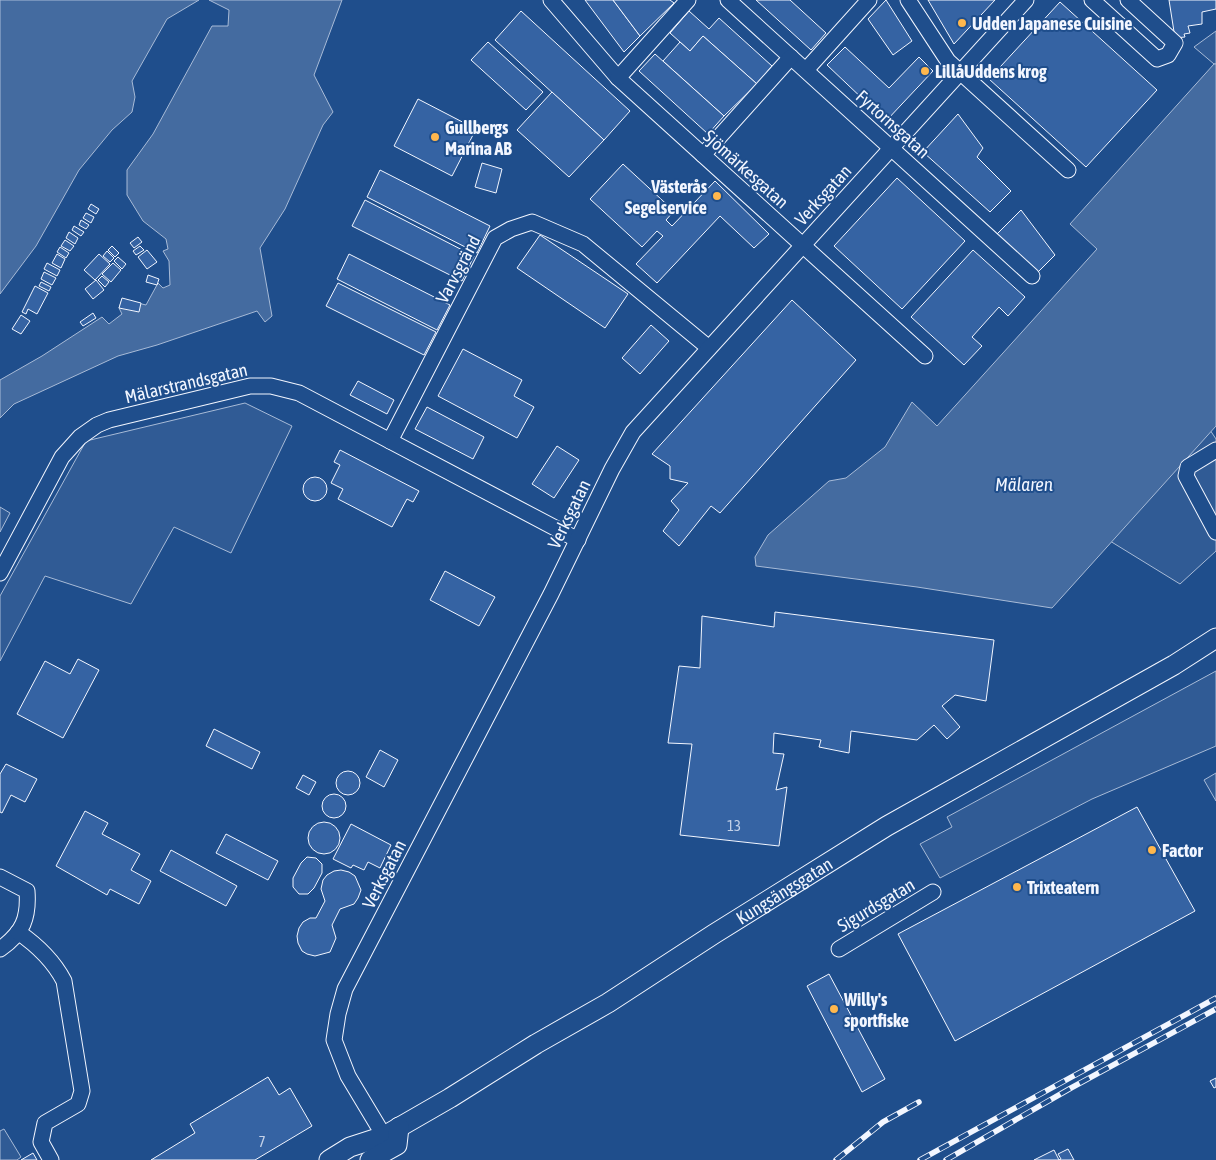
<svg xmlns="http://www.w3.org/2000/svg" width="1216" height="1160" font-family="'Asap Condensed',sans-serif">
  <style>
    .built { fill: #305b95; stroke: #a8bbd7 }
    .water { fill: #446ba0; stroke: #a8bbd7 }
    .building { fill: #3563a3; stroke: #f2f6ff }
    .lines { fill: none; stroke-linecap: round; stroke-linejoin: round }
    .minor-casing { stroke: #f2f6ff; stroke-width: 17 }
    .major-casing { stroke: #f2f6ff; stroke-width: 21 }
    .minor { stroke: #1f4e8c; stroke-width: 15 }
    .major { stroke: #1f4e8c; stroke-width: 19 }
    .rail-casing { stroke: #f2f6ff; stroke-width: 5.5 }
    .rail { stroke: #1f4e8c; stroke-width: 4; stroke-dasharray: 11; stroke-linecap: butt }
    .poi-dot { fill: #ffb74d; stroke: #1f4e8c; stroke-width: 2 }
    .labels { text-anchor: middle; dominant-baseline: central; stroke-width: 4; stroke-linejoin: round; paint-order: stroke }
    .number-label { font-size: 15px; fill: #c3d1e8 }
    .poi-label { font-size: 18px; font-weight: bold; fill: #f2f6ff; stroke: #1f4e8c; text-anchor: start }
    .street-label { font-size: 18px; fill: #f2f6ff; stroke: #1f4e8c }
    .water-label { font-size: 19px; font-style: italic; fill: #f2f6ff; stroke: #1f4e8c }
  </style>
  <rect width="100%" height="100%" fill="#1f4e8c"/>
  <g class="built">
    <polygon points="1216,31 1216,64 1214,64 1194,47"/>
    <polygon points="245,403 292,426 231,553 174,527 131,604 45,576 0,661 0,596 86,441"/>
    <polygon points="1210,430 1216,439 1216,551 1180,584 1110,541"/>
    <polygon points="0,507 10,513 0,532"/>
    <polygon points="1216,671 1216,746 1092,799 940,878 920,844 952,827 947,817"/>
    <polygon points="1216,773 1216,801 1204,780"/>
    <polygon points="4,1129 21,1157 17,1160 0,1160 0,1131"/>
  </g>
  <g class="water">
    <polygon points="0,0 199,0 167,19 132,81 135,97 132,112 112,130 79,170 36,246 0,294"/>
    <polygon points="209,0 342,0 314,75 333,112 323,125 285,209 260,248 272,316 265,322 257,311 157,345 118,356 14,404 0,418 0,380 42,356 102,317 109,324 122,314 119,308 122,299 146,305 158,283 163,288 170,285 169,261 163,251 168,249 166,239 143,221 127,195 127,170 153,134 212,26 228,26 229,10"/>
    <polygon points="1214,64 1216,64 1216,426 1052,608 917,587 756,566 755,557 768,535 829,481 846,478 885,447 912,402 937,426 1097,249 1070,224"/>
  </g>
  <g class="building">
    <polygon points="585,0 613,0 640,36 624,52"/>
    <polygon points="613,0 670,0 674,3 640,36"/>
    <polygon points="756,0 790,0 826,33 811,50"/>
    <polygon points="886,0 912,41 893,55 868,19"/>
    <polygon points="928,0 995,0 954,44"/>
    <polygon points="1169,0 1216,0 1216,9 1202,12 1202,24 1188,26 1190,33 1184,34 1185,37 1175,38"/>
    <polygon points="1060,2 1157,90 1086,167 989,79"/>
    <polygon points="521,11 630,111 604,140 495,40"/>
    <polygon points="689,11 709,29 719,18 772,66 757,84 703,36 690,51 670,33"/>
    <polygon points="703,36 757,84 724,116 663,61 680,42 690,51"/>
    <polygon points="488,42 543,92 526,110 471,60"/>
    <polygon points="845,47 889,88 919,57 933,71 886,121 827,65"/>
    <polygon points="655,54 724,116 708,134 639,71"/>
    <polygon points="552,92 604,140 569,177 517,130"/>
    <polygon points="418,99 476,129 452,176 394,146"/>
    <polygon points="958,114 983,148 977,157 1011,191 990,212 923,152"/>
    <polygon points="482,163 502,169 496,193 475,187"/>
    <polygon points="623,164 674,211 666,220 672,226 715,181 769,234 754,248 720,216 657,283 636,264 663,236 657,231 642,247 590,199"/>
    <polygon points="380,170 490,226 477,253 367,197"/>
    <polygon points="897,178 965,241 902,309 834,246"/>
    <polygon points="365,200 474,256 462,281 352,226"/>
    <polygon points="91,204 99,209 96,214 88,209"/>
    <polygon points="1021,210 1055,255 1037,273 997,234"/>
    <polygon points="86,213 94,217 91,223 83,218"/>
    <polygon points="81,220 89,225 86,229 79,225"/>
    <polygon points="74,226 84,232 81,236 72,230"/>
    <polygon points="69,232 78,238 75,244 66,238"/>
    <polygon points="540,235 628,294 605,328 517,268"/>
    <polygon points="138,237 142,242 134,248 130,243"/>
    <polygon points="65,240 74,246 70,251 61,246"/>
    <polygon points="112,246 119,253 115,257 108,250"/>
    <polygon points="140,246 144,250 136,255 133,251"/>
    <polygon points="60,247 69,253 66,258 57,252"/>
    <polygon points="147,250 157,262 147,269 138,257"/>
    <polygon points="973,250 1025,297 1008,316 999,307 972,337 982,346 964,365 911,317"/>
    <polygon points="107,251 114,258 110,262 103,256"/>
    <polygon points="57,254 65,259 61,268 52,263"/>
    <polygon points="99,254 110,264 95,280 84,270"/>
    <polygon points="349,254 450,305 437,330 337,279"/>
    <polygon points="118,257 126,264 122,269 114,261"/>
    <polygon points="47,263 60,270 57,276 44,269"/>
    <polygon points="113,263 121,270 111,282 102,274"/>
    <polygon points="44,272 56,278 52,285 41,279"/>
    <polygon points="148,275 159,279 157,285 146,282"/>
    <polygon points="102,276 109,282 105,287 98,280"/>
    <polygon points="96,280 104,290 93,299 85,289"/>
    <polygon points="41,282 51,287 49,291 39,286"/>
    <polygon points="338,283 436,332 424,355 326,306"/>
    <polygon points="35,286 48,293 37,314 28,309 26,314 22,312"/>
    <polygon points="122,298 141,303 139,312 119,308"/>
    <polygon points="792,300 856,360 720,513 711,506 679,546 663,531 679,510 671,501 688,483 670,479 670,466 652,454"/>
    <polygon points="93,313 96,318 83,326 80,322"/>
    <polygon points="21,315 30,321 21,334 12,329"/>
    <polygon points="651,325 669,341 640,374 622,358"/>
    <polygon points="463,349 522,380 514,396 534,407 517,438 438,396"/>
    <polygon points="358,381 394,400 387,414 350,395"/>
    <polygon points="427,407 484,437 473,459 415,429"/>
    <polygon points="557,446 579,460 554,498 532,484"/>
    <polygon points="340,450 419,491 413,502 407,499 392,527 338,499 343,489 331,483 340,465 334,462"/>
    <circle cx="315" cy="489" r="12"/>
    <polygon points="445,571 495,597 479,626 430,600"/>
    <polygon points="775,612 994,640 986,701 955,695 942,706 960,727 947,739 934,725 917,740 851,731 849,753 819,747 821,740 774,733 773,753 784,754 776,790 787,787 779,846 680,835 692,744 668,743 679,666 700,668 702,616 774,627"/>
    <polygon points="78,659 99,670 63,738 17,714 45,661 70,674"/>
    <polygon points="214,729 260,752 252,769 206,746"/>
    <polygon points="380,750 398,760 384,787 366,777"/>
    <polygon points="6,764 37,779 25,802 11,795 2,813 0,812 0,774"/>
    <circle cx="348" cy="783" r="12"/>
    <polygon points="303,775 316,782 309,795 296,788"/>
    <circle cx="334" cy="806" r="12"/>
    <polygon points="1137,807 1195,911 955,1041 898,934"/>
    <polygon points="85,811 108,823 102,834 140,854 131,870 151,881 139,904 110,889 107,895 56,866"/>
    <circle cx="324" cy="838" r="16"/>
    <polygon points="351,824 391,845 380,868 368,862 364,870 353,865 351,868 333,859"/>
    <polygon points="226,834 278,861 268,880 216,853"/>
    <polygon points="171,850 237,886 226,906 160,871"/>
    <polygon points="307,857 316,858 322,864 322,873 314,888 308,894 299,894 293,887 293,878 301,863"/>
    <polygon points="341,870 349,872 355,876 361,890 358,898 354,904 340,909 332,925 336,938 330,952 315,956 307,954 302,951 298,943 297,936 299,928 303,922 310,918 316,918 325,901 321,889 323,880 327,875 334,871"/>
    <polygon points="829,974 885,1079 862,1092 807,986"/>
    <polygon points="268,1077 279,1095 290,1088 312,1126 255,1160 151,1160 195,1133 190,1124"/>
    <polygon points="1216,1078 1216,1087 1214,1088 1210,1081"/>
    <polygon points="1068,1149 1074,1160 1034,1160 1054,1150 1059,1160 1061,1159 1058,1154"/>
    <polygon points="33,1153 37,1160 21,1160"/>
  </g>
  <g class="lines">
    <defs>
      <g id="minor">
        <polyline points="551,0 618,78 925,356"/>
        <polyline points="728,0 1032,276"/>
        <polyline points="908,0 948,61 1068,170"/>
        <polyline points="1092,0 1157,59 1168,55 1175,43 1128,0"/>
        <polyline points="806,70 869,0"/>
        <polyline points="618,78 688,0"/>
        <polyline points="703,155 791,57"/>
        <polyline points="390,441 495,238 511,229 532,222 583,244 709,348"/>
        <polyline points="1216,450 1188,467 1186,476 1216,532"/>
        <polyline points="0,573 62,457 80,437 97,425 109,420 250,386 271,386 299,393 578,540"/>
        <path d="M 0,877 L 27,891 C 29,918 23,933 0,949"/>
        <path d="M 18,932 C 37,945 53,960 64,981 L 82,1091 L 78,1104 L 45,1123 L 41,1142 L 51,1160"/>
        <polyline points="839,949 933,892"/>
        <polyline points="384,1136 348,1076 334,1040 338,1014 345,989 551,594 612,469 633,432 1026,0"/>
      </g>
      <g id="major">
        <path id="s1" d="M 329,1160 L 350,1147 L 384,1136 L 450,1098 L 536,1044 L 608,1003 L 714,934 L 887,826 L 1174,665 L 1216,638"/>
        <polyline points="370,1160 397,1145 399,1127"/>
      </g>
    </defs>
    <use href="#minor" class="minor-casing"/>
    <use href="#major" class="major-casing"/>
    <use href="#minor" class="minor"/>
    <use href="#major" class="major"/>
    <defs>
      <g id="rail">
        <polyline points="836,1160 883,1122 919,1102"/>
        <polyline points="920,1160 1216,998"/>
        <polyline points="946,1160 1071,1088 1216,1009"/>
      </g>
    </defs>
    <use href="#rail" class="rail-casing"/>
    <use href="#rail" class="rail"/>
  </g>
  <g class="poi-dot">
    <circle cx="962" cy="23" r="5"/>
    <circle cx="925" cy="71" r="5"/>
    <circle cx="435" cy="137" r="5"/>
    <circle cx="717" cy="196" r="5"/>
    <circle cx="1152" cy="850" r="5"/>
    <circle cx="1017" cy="887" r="5"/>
    <circle cx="834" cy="1009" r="5"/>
  </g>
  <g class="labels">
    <g class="number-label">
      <text x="734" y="825">13</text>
      <text x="262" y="1141">7</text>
    </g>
    <g class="poi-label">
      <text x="972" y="23">Udden Japanese Cuisine</text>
      <text x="935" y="71">LillåUddens krog</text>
      <text x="445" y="127">Gullbergs<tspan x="445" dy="21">Marina AB</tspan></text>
      <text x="707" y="186" text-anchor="end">Västerås<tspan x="707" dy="21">Segelservice</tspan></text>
      <text x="1162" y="850">Factor</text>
      <text x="1027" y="887">Trixteatern</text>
      <text x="844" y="999">Willy's<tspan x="844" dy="21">sportfiske</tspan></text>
    </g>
    <g class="street-label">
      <text transform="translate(893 124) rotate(42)">Fyrtornsgatan</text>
      <text transform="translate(746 169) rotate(42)">Sjömärkesgatan</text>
      <text transform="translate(823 195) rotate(-48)">Verksgatan</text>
      <text transform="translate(458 269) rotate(-62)">Varvsgränd</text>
      <text transform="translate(186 383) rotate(-13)">Mälarstrandsgatan</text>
      <text transform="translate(569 514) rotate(-64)">Verksgatan</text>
      <text transform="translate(384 874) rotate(-63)">Verksgatan</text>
      <text stroke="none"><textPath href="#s1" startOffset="530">Kungsängsgatan</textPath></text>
      <text transform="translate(876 905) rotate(-31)">Sigurdsgatan</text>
    </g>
    <g class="water-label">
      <text x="1024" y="484">Mälaren</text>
    </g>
  </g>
</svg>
